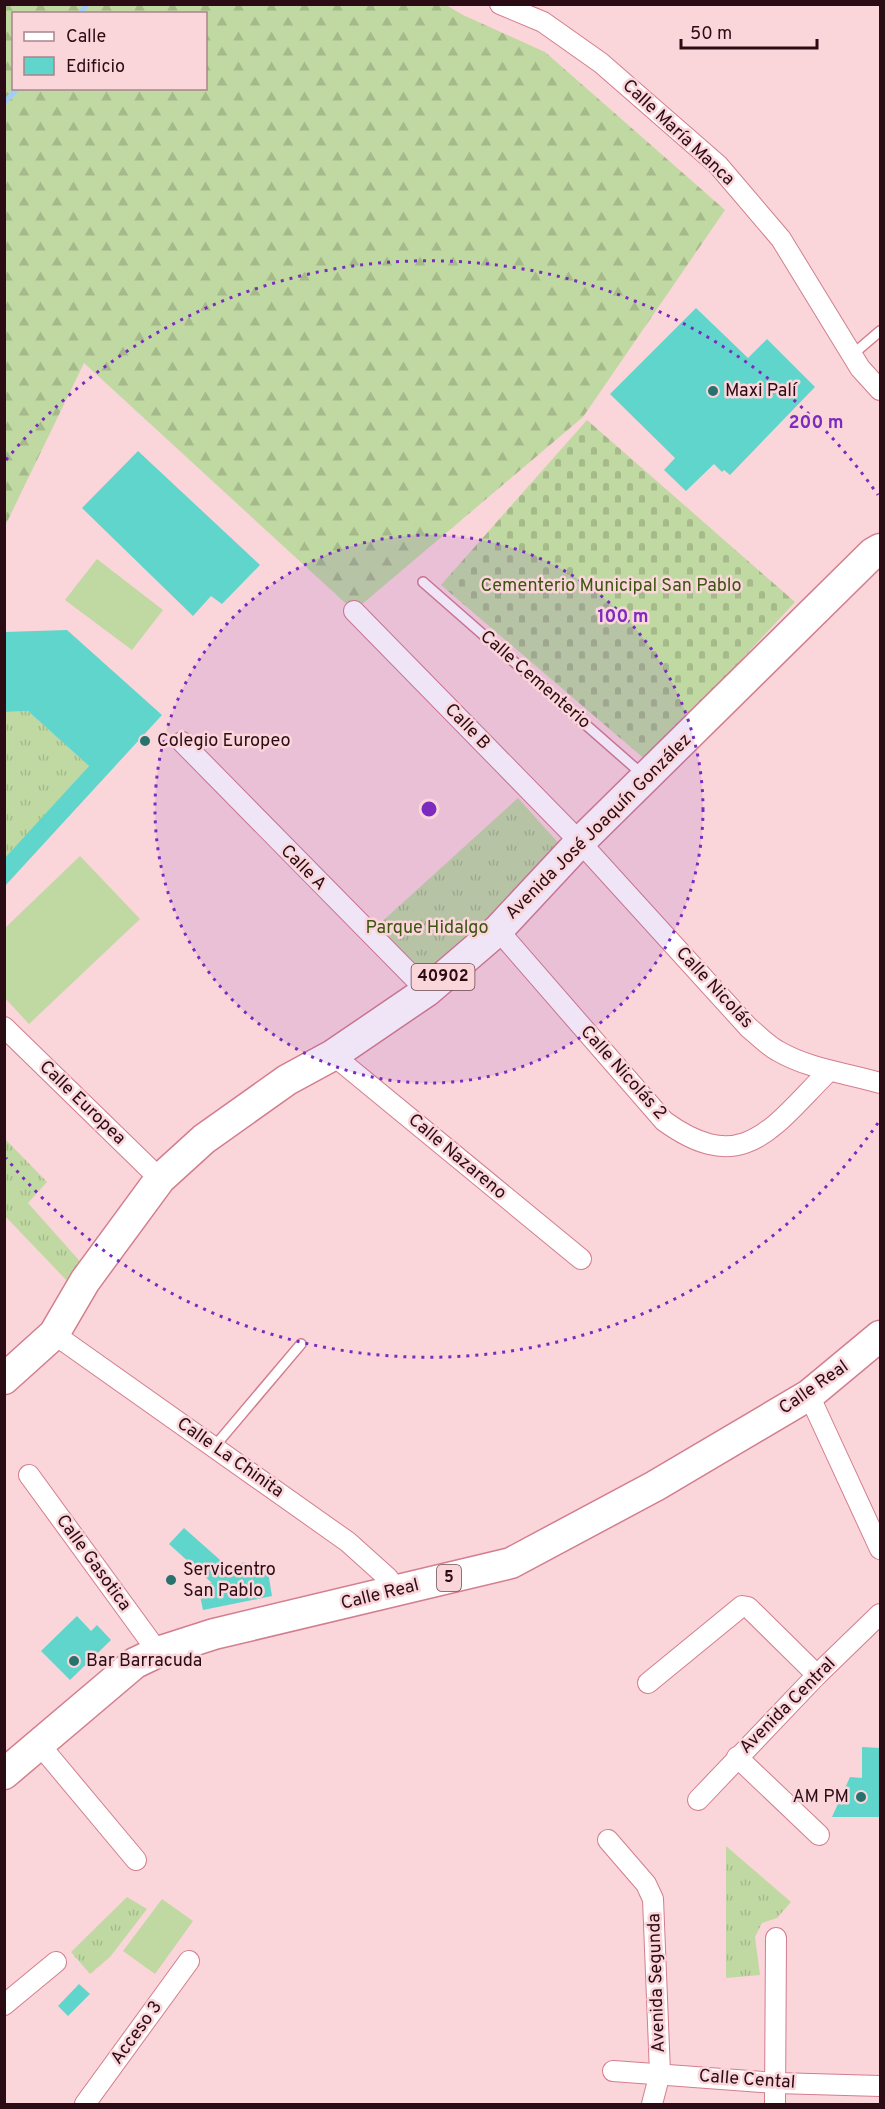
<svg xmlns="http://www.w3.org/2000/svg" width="885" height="2109" font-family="Overpass,sans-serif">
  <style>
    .grass { fill: url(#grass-tufts) }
    .forest { fill: url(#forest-firs); fill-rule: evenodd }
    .cemetery { fill: url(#cemetery-stones) }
    .pitch { fill: #c0d9a2 }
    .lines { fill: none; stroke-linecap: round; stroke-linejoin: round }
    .stream { stroke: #a2cdf6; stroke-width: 5 }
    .building { fill: #60d5cb }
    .lane-casing { stroke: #d37e8e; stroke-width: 12 }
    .street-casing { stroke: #d37e8e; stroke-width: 22 }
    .primary-casing { stroke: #d37e8e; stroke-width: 33 }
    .lane { stroke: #fff; stroke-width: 9 }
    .street { stroke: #fff; stroke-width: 20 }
    .primary { stroke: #fff; stroke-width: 30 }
    .ring { fill: none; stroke: #7b2cbf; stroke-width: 3; stroke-dasharray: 3 6 }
    .poi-dot { fill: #28716c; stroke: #fad5da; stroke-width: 2 }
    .labels { text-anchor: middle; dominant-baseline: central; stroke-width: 5; stroke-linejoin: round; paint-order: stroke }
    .shield { fill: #fad5da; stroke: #6a484f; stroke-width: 1.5 }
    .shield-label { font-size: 16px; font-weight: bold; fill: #2c0c14 }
    .street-label { font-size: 18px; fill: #2c0c14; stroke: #fad5da }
    .poi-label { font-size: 18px; fill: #2c0c14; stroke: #fad5da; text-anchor: start }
    .park-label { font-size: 18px; fill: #3c5510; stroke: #fad5da }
    .centre { fill: #7b2cbf; stroke: #fad5da; stroke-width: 3 }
    .ring-label { font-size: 18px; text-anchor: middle; font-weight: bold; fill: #7b2cbf; stroke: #fad5da; stroke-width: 5; stroke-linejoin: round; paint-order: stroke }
  </style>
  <defs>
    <pattern id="grass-tufts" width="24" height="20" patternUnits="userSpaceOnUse" patternTransform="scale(1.5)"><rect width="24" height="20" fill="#c0d9a2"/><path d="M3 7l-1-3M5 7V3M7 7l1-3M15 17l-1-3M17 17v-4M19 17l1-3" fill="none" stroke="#a5b98b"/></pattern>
    <pattern id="forest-firs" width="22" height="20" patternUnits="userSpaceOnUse" patternTransform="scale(1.5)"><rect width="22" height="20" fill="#c0d9a2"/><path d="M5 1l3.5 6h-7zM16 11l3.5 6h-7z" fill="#a5b98b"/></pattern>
    <pattern id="cemetery-stones" width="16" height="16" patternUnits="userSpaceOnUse" patternTransform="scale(1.5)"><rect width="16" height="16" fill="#c0d9a2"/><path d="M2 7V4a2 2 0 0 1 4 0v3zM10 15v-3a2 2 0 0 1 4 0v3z" fill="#a5b98b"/></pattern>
  </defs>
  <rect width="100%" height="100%" fill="#fad5da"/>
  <g class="grass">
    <polygon points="28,711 89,766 5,859 5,712"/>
    <polygon points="518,798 562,847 425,977 376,927"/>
    <polygon points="4,1138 47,1182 28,1203 85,1267 71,1285 5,1216"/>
    <polygon points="726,1846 791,1902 777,1918 762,1923 755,1937 760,1975 726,1978"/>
    <polygon points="127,1897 147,1909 110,1957 90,1974 71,1952"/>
  </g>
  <path class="forest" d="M 5,5 L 446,5 L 463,15 L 545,52 L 725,210 L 583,417 L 354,611 L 84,363 L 5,526 ZM 14,14 L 206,14 L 206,88 L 14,88 Z"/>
  <polygon class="cemetery" points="587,420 795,602 647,761 441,585"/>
  <g class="pitch">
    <polygon points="97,559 163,610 132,650 65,600"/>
    <polygon points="80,856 140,919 29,1024 5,998 5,928"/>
    <polygon points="162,1899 193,1921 155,1974 123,1951"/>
  </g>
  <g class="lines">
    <g class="stream">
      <polyline points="80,14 87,4"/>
      <polyline points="4,103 18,88"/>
    </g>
  </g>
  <g class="building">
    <polygon points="696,308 748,358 767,339 815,387 730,475 724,470 722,472 714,464 686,491 664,470 675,458 610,394"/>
    <polygon points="138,451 260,565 222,604 211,596 193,616 82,508"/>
    <polygon points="67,630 162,715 4,887 4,859 89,766 28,711 4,712 4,632"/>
    <polygon points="184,1528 228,1567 245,1562 249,1576 268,1572 272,1596 203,1610 198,1586 212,1583 169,1544"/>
    <polygon points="77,1616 91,1631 97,1625 111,1640 70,1680 41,1651"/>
    <polygon points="862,1747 880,1748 880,1817 832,1817 850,1777 862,1778"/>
    <polygon points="79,1984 90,1994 68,2016 58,2006"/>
  </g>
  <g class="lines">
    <defs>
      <g id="lane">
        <polyline points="852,355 880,331"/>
        <polyline points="423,582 642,774"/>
        <polyline points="214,1447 301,1344"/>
      </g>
      <g id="street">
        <polyline points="500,4 543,22 601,63 718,165 781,239 860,368 880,390"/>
        <path d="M 354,611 L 580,842 L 749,1028 C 758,1035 767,1045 778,1051 C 809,1069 846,1073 880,1083"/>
        <polyline points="182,742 427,991"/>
        <path d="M 498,930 L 664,1121 C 744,1179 773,1126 829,1071"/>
        <polyline points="4,1027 160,1179"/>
        <polyline points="333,1055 581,1259"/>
        <polyline points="54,1334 348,1542 388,1578 398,1592"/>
        <polyline points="809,1395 880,1549"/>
        <polyline points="29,1475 158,1652"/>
        <polyline points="648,1683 742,1606 748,1607 817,1675"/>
        <polyline points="39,1744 136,1860"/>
        <polyline points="737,1757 819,1835"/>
        <polyline points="698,1800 817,1675 880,1614"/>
        <polyline points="608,1840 646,1884 653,1899 660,2073 652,2104"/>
        <polyline points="4,2005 56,1962"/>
        <polyline points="613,2071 776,2083 880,2086"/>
        <polyline points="85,2104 189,1961"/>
        <polyline points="775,2104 776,1938"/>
      </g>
      <g id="primary">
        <polyline points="4,1379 54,1334 85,1281 160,1179 204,1139 287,1080 333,1055 427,991 498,930 580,842 873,553 880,549"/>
        <polyline points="4,1774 135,1663 158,1652 214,1634 511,1563 655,1486 809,1395 880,1336"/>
      </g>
    </defs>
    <use href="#lane" class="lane-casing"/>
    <use href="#street" class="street-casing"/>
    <use href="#primary" class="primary-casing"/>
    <use href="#lane" class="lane"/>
    <use href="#street" class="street"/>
    <use href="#primary" class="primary"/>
  </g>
  <circle cx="429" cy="809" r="274" fill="#7b2cbf" fill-opacity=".12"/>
  <g class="ring">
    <circle cx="429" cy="809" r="274"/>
    <path d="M878 1123A548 548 0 0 1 6 1158M6 460A548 548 0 0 1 878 495"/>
  </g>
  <g class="poi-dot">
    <circle cx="713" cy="391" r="6"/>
    <circle cx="145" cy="741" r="6"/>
    <circle cx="171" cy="1580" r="6"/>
    <circle cx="74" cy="1661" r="6"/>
    <circle cx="861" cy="1797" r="6"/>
  </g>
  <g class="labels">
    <g class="shield">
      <rect x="411.5" y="964" width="63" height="26" rx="4.5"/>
      <rect x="437" y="1565" width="24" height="26" rx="4.5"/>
    </g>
    <g class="shield-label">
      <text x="443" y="977">40902</text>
      <text x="449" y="1578">5</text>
    </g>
    <g class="street-label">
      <text transform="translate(678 133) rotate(43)">Calle María Manca</text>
      <text transform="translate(535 680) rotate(41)">Calle Cementerio</text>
      <text transform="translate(467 727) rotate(46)">Calle B</text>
      <text transform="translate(599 827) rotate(-45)">Avenida José Joaquín González</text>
      <text transform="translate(303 868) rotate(45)">Calle A</text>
      <text transform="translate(714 988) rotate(47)">Calle Nicolás</text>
      <text transform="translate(623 1073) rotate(48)">Calle Nicolás 2</text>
      <text transform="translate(82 1103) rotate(44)">Calle Europea</text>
      <text transform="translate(457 1157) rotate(40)">Calle Nazareno</text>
      <text transform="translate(814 1388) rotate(-35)">Calle Real</text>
      <text transform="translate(230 1458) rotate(35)">Calle La Chinita</text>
      <text transform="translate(93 1563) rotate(54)">Calle Gasotica</text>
      <text transform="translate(380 1595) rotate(-14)">Calle Real</text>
      <text transform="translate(788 1706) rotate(-45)">Avenida Central</text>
      <text transform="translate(657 1983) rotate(-92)">Avenida Segunda</text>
      <text transform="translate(137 2033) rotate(-54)">Acceso 3</text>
      <text transform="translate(747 2080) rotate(4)">Calle Cental</text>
    </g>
    <g class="poi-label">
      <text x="725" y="391">Maxi Palí</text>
      <text x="157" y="741">Colegio Europeo</text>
      <text x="183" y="1570">Servicentro<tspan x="183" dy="21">San Pablo</tspan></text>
      <text x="86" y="1661">Bar Barracuda</text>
      <text x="849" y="1797" text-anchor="end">AM PM</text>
    </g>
    <g class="park-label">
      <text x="611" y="586">Cementerio Municipal San Pablo</text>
      <text x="427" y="928">Parque Hidalgo</text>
    </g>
  </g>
  <circle cx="429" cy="809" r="9" class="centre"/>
  <g class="ring-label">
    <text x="816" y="428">200 m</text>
    <text x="623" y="622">100 m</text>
  </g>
  <rect width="885" height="2109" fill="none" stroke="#2c0c14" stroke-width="12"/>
  <rect x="12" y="12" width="195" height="78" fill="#fad5da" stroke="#a8858b" stroke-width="1.5"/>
  <rect x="24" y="32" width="30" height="9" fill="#ffffff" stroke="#a8858b" stroke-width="1.5"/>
  <text x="66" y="42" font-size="18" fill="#2c0c14">Calle</text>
  <rect x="24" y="57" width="30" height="18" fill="#60d5cb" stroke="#a8858b" stroke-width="1.5"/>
  <text x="66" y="72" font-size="18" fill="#2c0c14">Edificio</text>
  <path d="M681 39v9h136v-9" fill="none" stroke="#2c0c14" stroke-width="3"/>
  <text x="690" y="39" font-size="18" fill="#2c0c14" stroke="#fad5da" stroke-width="4.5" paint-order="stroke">50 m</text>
</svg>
